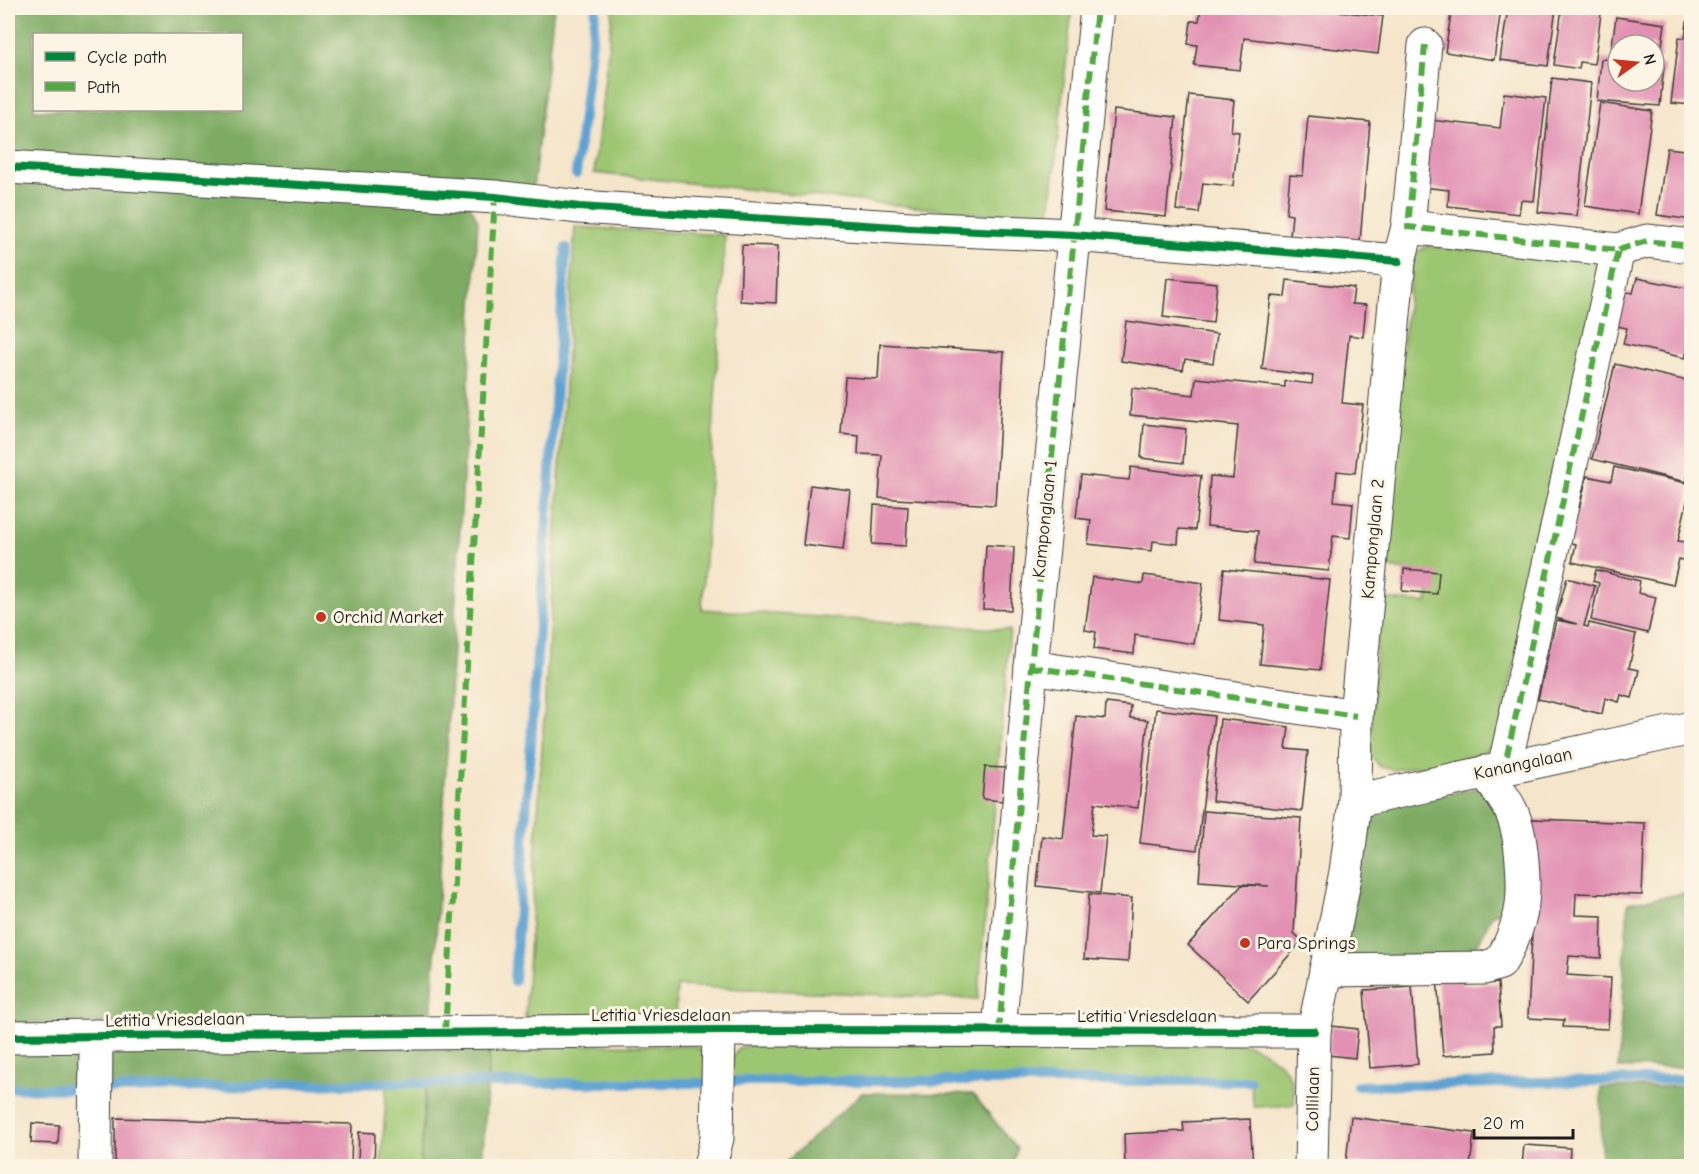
<svg xmlns="http://www.w3.org/2000/svg" width="1699" height="1174" font-family="'Comic Neue',sans-serif">
  <style>
    .green { fill: #9dc672; stroke: #5c7147; stroke-width: 1.5 }
    .forest { fill: #7eab64; stroke: #4d6440; stroke-width: 1.5; fill-rule: evenodd }
    .lines { fill: none; stroke-linecap: round; stroke-linejoin: round }
    .stream { stroke: #5da2d2; stroke-width: 10 }
    .building { fill: #e291b3 }
    .minor-casing { stroke: #3d3a36; stroke-width: 35 }
    .minor { stroke: #fff; stroke-width: 33 }
    .quiet { stroke: #52a943; stroke-width: 6; stroke-dasharray: 12 6; stroke-linecap: butt }
    .cycleway-casing { stroke: #fcf5e5; stroke-width: 11 }
    .cycleway { stroke: #00873e; stroke-width: 8 }
    .poi-dot { fill: #c8321e; stroke: #fcf5e5; stroke-width: 2 }
    .labels { text-anchor: middle; dominant-baseline: central; stroke-width: 6; stroke-linejoin: round; paint-order: stroke }
    .street-label { font-size: 18px; fill: #1c1c1c; stroke: #fcf5e5 }
    .poi-label { font-size: 18px; fill: #1c1c1c; stroke: #fcf5e5; text-anchor: start }
  </style>
  <rect width="100%" height="100%" fill="#fcf5e5"/>
  <filter id="ink" filterUnits="userSpaceOnUse"><feTurbulence type="fractalNoise" baseFrequency=".0167" numOctaves="2"/><feDisplacementMap in="SourceGraphic" scale="12" xChannelSelector="R" yChannelSelector="G"/><feConvolveMatrix kernelMatrix="1 2 1 2 8 2 1 2 1" color-interpolation-filters="sRGB"/></filter>
  <filter id="wash" filterUnits="userSpaceOnUse"><feTurbulence type="fractalNoise" baseFrequency=".008" numOctaves="4" result="noise"/><feDisplacementMap in="SourceGraphic" scale="24" xChannelSelector="R" yChannelSelector="G"/><feGaussianBlur stdDeviation="1.35" result="paint"/><feColorMatrix in="noise" values="0 0 0 0 0 0 0 0 0 0 0 0 0 0 0 0 0 1.4 0 .05"/><feComposite in="paint" operator="in"/></filter>
  <g filter="url(#wash)">
    <rect width="100%" height="100%" fill="#f5e5ca"/>
    <g class="green">
      <polygon points="613,8 1072,8 1049,221 594,173"/>
      <polygon points="575,227 725,235 702,609 1010,630 978,999 677,986 675,1017 525,1017"/>
      <path d="M 1427,246 L 1593,261 L 1602,273 L 1497,743 C 1474,763 1423,765 1393,770 L 1380,767 L 1370,755 L 1379,599 L 1427,603 L 1431,573 L 1378,567 L 1413,255 Z"/>
      <polygon points="490,1044 694,1046 707,1054 707,1083 488,1083"/>
      <path d="M 756,1044 L 1247,1044 C 1277,1056 1296,1070 1294,1105 L 1254,1107 L 1250,1081 L 726,1081 L 730,1063 L 738,1048 Z"/>
      <polygon points="426,1082 420,1166 381,1166 387,1083"/>
    </g>
    <g class="forest">
      <path d="M 8,8 L 554,8 L 533,189 L 8,158 ZM 34,34 L 242,34 L 242,110 L 34,110 Z"/>
      <polygon points="8,178 470,205 478,221 431,1022 8,1023"/>
      <polygon points="1481,787 1504,808 1515,906 1492,915 1471,959 1350,956 1347,938 1369,822 1386,806"/>
      <polygon points="1691,892 1691,1067 1618,1068 1628,903"/>
      <polygon points="490,1044 482,1166 420,1166 426,1082 8,1087 8,1051"/>
      <polygon points="1691,1086 1691,1166 1601,1166 1601,1088"/>
      <polygon points="862,1093 973,1094 1017,1149 1012,1166 786,1166 786,1162"/>
    </g>
    <g class="lines">
      <g class="stream">
        <polyline points="576,174 596,8"/>
        <polyline points="514,981 566,248"/>
        <polyline points="726,1081 1250,1081"/>
        <polyline points="1357,1086 1692,1079"/>
        <polyline points="8,1088 78,1089"/>
        <polyline points="111,1089 387,1083 707,1083"/>
      </g>
    </g>
    <g id="blocks">
      <g class="building">
        <polygon points="1201,8 1307,8 1383,16 1378,54 1244,38 1240,70 1194,65 1197,45 1188,44 1191,21 1199,21"/>
        <polygon points="1452,8 1501,8 1494,60 1445,52"/>
        <polygon points="1508,8 1556,8 1548,66 1500,60"/>
        <polygon points="1562,8 1601,14 1594,64 1580,62 1579,69 1554,65"/>
        <polygon points="1616,17 1665,24 1660,59 1654,58 1654,45 1618,45 1618,53 1611,52"/>
        <polygon points="1687,22 1692,23 1692,105 1671,103 1679,37 1685,38"/>
        <polygon points="1601,59 1618,60 1618,81 1654,81 1654,64 1664,65 1660,106 1597,101"/>
        <polygon points="1552,78 1591,83 1577,216 1538,212"/>
        <polygon points="1504,93 1546,98 1534,201 1521,200 1519,214 1448,206 1449,190 1422,187 1430,120 1500,128"/>
        <polygon points="1189,95 1234,100 1231,131 1239,132 1233,186 1203,183 1199,213 1176,210"/>
        <polygon points="1600,103 1652,111 1638,214 1585,206"/>
        <polygon points="1114,110 1176,117 1166,217 1104,211"/>
        <polygon points="1308,116 1370,122 1360,242 1290,236 1292,215 1286,214 1290,175 1303,176"/>
        <polygon points="1667,148 1692,151 1692,220 1657,215"/>
        <polygon points="742,245 778,246 776,303 740,301"/>
        <polygon points="1167,278 1217,283 1213,323 1163,317"/>
        <polygon points="1637,278 1692,289 1692,349 1688,348 1685,358 1623,344 1627,328 1612,325 1620,291 1633,293"/>
        <polygon points="1287,280 1354,288 1352,304 1366,305 1363,337 1349,335 1342,403 1363,405 1355,473 1337,471 1334,501 1353,503 1350,538 1333,536 1329,571 1254,564 1258,531 1207,526 1210,476 1233,478 1238,426 1130,415 1132,388 1194,395 1196,378 1285,387 1285,381 1312,384 1313,376 1262,369 1271,296 1285,297"/>
        <polygon points="1126,321 1217,334 1213,363 1185,359 1183,370 1121,361"/>
        <polygon points="880,344 1004,352 995,505 879,498 882,455 858,454 859,436 841,434 845,377 878,379"/>
        <polygon points="1615,364 1692,382 1692,457 1686,482 1592,459"/>
        <polygon points="1144,424 1186,429 1183,463 1141,458"/>
        <polygon points="1131,467 1201,476 1195,530 1179,529 1178,544 1153,541 1152,551 1088,544 1091,520 1076,518 1081,475 1129,480"/>
        <polygon points="1614,467 1691,484 1678,541 1692,543 1692,553 1690,562 1679,559 1673,585 1572,562 1576,544 1562,541 1569,508 1579,510 1587,476 1611,481"/>
        <polygon points="810,485 850,490 843,550 803,545"/>
        <polygon points="874,505 908,507 906,546 872,544"/>
        <polygon points="986,545 1014,547 1011,610 983,609"/>
        <polygon points="1224,569 1330,580 1320,670 1260,664 1264,625 1219,620"/>
        <polygon points="1404,569 1439,572 1437,594 1402,591"/>
        <polygon points="1596,570 1640,581 1638,593 1656,597 1648,633 1591,620 1599,583 1593,581"/>
        <polygon points="1144,575 1203,583 1194,644 1135,635 1134,654 1094,649 1096,632 1085,630 1092,577 1143,584"/>
        <polygon points="1567,578 1595,586 1584,626 1588,627 1589,623 1636,634 1629,668 1639,670 1632,698 1621,695 1619,702 1605,698 1602,714 1538,699 1556,620 1577,624 1556,618"/>
        <polygon points="1106,703 1131,706 1130,718 1148,720 1138,808 1095,803 1091,835 1106,836 1100,893 1037,886 1042,836 1063,839 1076,716 1105,719"/>
        <polygon points="1156,709 1214,716 1197,850 1140,843"/>
        <polygon points="1220,719 1289,727 1286,749 1308,751 1302,811 1212,801"/>
        <polygon points="985,767 1005,768 1002,801 982,799"/>
        <polygon points="1204,811 1301,818 1294,933 1302,941 1248,1001 1188,945 1242,885 1269,886 1199,881"/>
        <polygon points="1532,819 1645,823 1642,895 1576,893 1575,915 1602,916 1601,958 1569,956 1567,975 1611,978 1608,1029 1563,1027 1564,1020 1528,1018 1534,891 1529,891"/>
        <polygon points="1089,894 1132,898 1128,962 1084,959"/>
        <polygon points="1462,977 1462,985 1498,983 1501,1026 1494,1026 1495,1052 1443,1056 1437,978"/>
        <polygon points="1412,987 1418,1064 1370,1068 1364,990"/>
        <polygon points="1331,1026 1358,1029 1355,1058 1328,1055"/>
        <polygon points="1351,1117 1474,1133 1470,1166 1371,1166 1346,1162"/>
        <polygon points="115,1118 352,1124 351,1166 115,1166"/>
        <polygon points="1250,1119 1253,1166 1125,1166 1124,1134 1184,1131 1183,1122"/>
        <polygon points="32,1123 59,1125 58,1144 31,1143"/>
        <polygon points="359,1132 375,1133 374,1166 358,1166"/>
        <polygon points="1524,1145 1570,1148 1569,1166 1522,1166"/>
      </g>
    </g>
  </g>
  <g filter="url(#ink)">
    <use href="#blocks" fill-opacity="0" stroke="#3d3a36" stroke-width="1.5"/>
    <g class="lines">
      <defs>
        <g id="minor">
          <polyline points="8,167 495,197 579,207 911,228 1073,235 1399,261"/>
          <polyline points="1408,227 1618,250 1504,769"/>
          <polyline points="1618,250 1647,241 1692,246"/>
          <polyline points="1031,667 1356,716"/>
          <polyline points="1355,801 1692,728"/>
          <path d="M 1326,970 L 1484,968 L 1500,963 C 1509,948 1515,934 1520,916 C 1526,890 1523,831 1509,807 C 1503,795 1493,784 1485,772"/>
          <polyline points="999,1031 1031,667 1097,8"/>
          <polyline points="8,1037 719,1030 1314,1031"/>
          <polyline points="95,1166 96,1036"/>
          <polyline points="710,1166 717,1138 719,1030"/>
          <polyline points="1311,1166 1314,1031 1346,872 1355,801 1356,716 1399,261 1408,227 1425,45"/>
        </g>
      </defs>
      <use href="#minor" class="minor-casing"/>
      <use href="#minor" class="minor"/>
      <g class="quiet">
        <polyline points="1425,45 1408,227 1618,250 1504,769"/>
        <polyline points="1618,250 1647,241 1692,246"/>
        <polyline points="1031,667 1356,716"/>
        <polyline points="999,1031 1031,667 1097,8"/>
        <polyline points="445,1032 495,197"/>
      </g>
      <defs>
        <g id="cycleway">
          <polyline points="8,167 495,197 579,207 911,228 1073,235 1399,261"/>
          <polyline points="8,1037 719,1030 1314,1031"/>
        </g>
      </defs>
      <use href="#cycleway" class="cycleway-casing"/>
      <use href="#cycleway" class="cycleway"/>
    </g>
  </g>
  <g class="poi-dot">
    <circle cx="321" cy="617" r="6"/>
    <circle cx="1245" cy="943" r="6"/>
  </g>
  <g class="labels">
    <g class="street-label">
      <text transform="translate(1045 519) rotate(-84)">Kamponglaan 1</text>
      <text transform="translate(1373 539) rotate(-85)">Kamponglaan 2</text>
      <text transform="translate(1523 764) rotate(-12)">Kanangalaan</text>
      <text x="661" y="1015">Letitia Vriesdelaan</text>
      <text x="1147" y="1016">Letitia Vriesdelaan</text>
      <text transform="translate(175 1020) rotate(-1)">Letitia Vriesdelaan</text>
      <text transform="translate(1313 1099) rotate(-89)">Collilaan</text>
    </g>
    <g class="poi-label">
      <text x="333" y="617">Orchid Market</text>
      <text x="1257" y="943">Para Springs</text>
    </g>
  </g>
  <rect width="1699" height="1174" fill="none" stroke="#fcf5e5" stroke-width="30"/>
  <rect x="33" y="33" width="210" height="78" fill="#fcf5e5" stroke="#a29e95" stroke-width="1.5"/>
  <rect x="45" y="52" width="30" height="9" fill="#00873e" stroke="#a29e95" stroke-width="1.5"/>
  <text x="87" y="63" font-size="18" fill="#1c1c1c">Cycle path</text>
  <rect x="45" y="82" width="30" height="9" fill="#52a943" stroke="#a29e95" stroke-width="1.5"/>
  <text x="87" y="93" font-size="18" fill="#1c1c1c">Path</text>
  <g transform="translate(1636 63) rotate(75)"><circle r="28" fill="#fcf5e5" stroke="#a29e95" stroke-width="1.5"/>
  <path d="M0-4.5L10 22L0 15L-10 22Z" fill="#c8321e"/>
  <text y="-9" font-size="16" font-weight="bold" text-anchor="middle" fill="#1c1c1c">N</text>
  </g>
  <path d="M1474 1129v9h99v-9" fill="none" stroke="#1c1c1c" stroke-width="3"/>
  <text x="1483" y="1129" font-size="18" fill="#1c1c1c" stroke="#fcf5e5" stroke-width="4.5" paint-order="stroke">20 m</text>
</svg>
